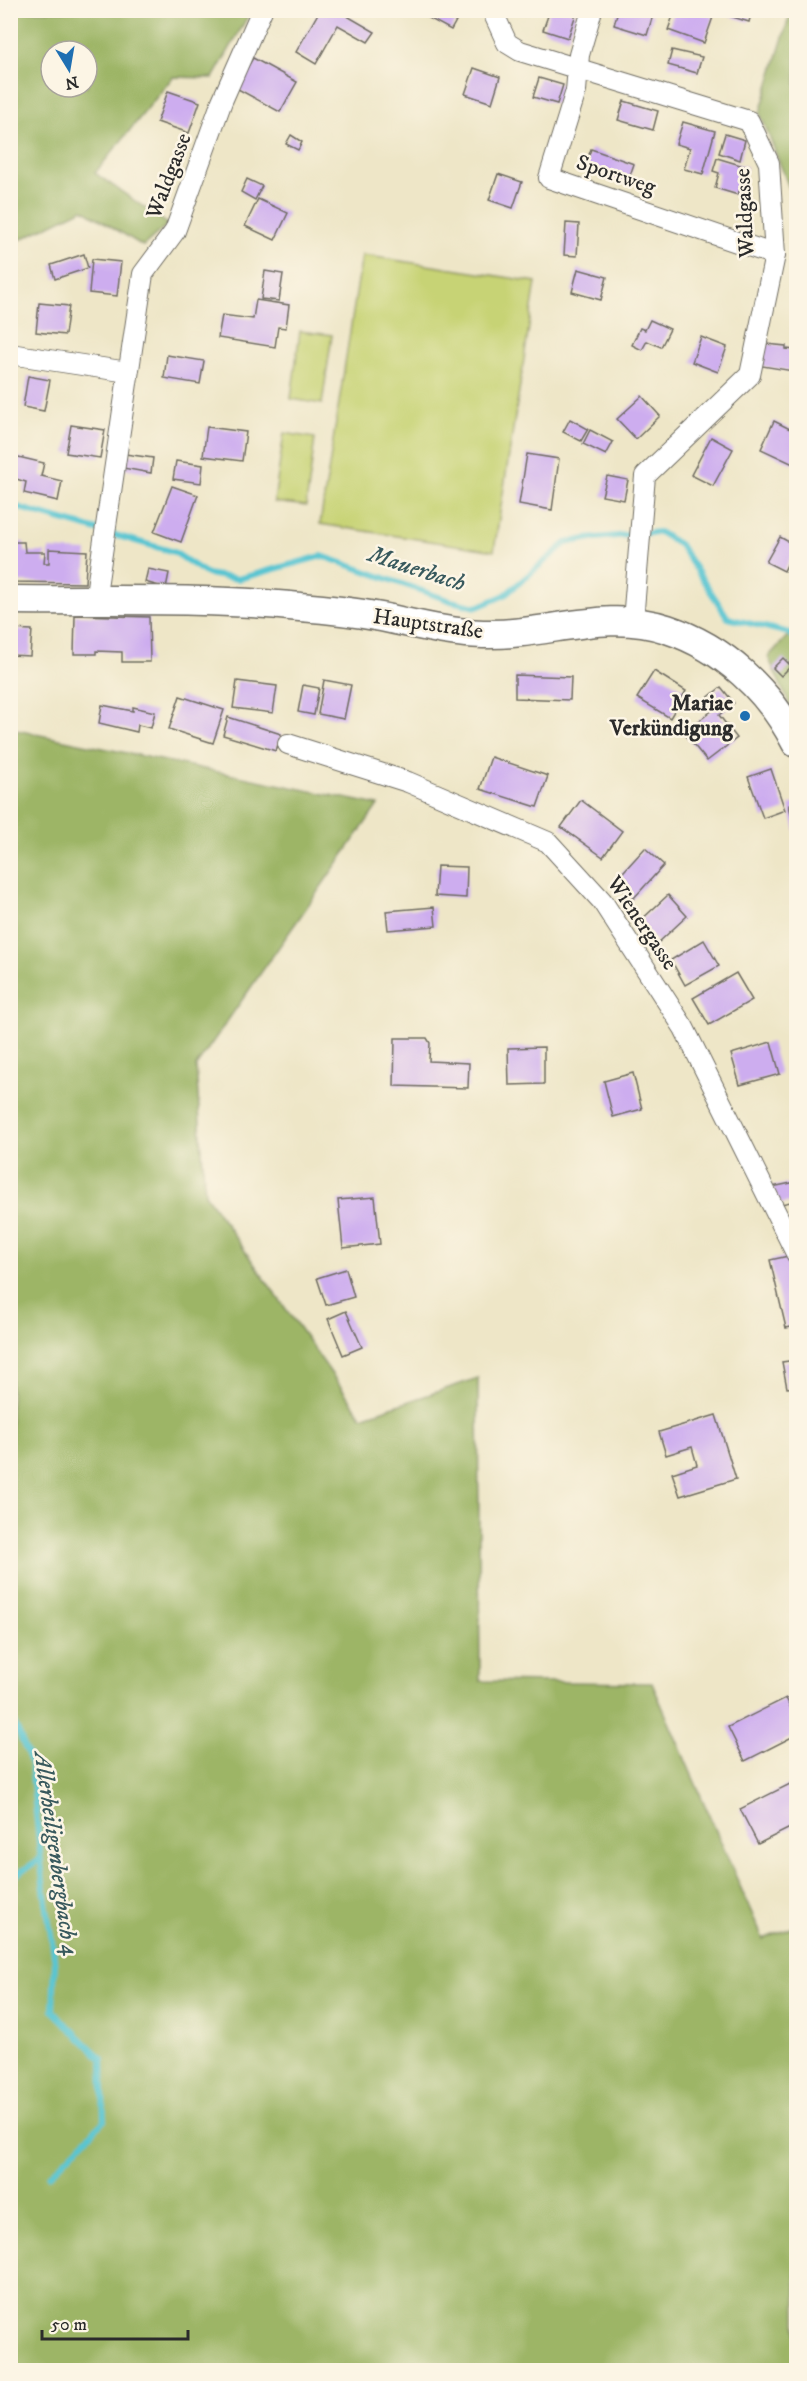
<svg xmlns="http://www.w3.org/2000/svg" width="807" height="2381" font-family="'IM FELL DW Pica',serif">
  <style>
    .green { fill: #c7d374; stroke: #797f50; stroke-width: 1.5 }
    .forest { fill: #9db566; stroke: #647048; stroke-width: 1.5; fill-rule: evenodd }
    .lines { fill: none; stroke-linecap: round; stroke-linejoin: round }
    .stream { stroke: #58c5d1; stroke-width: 6 }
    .building { fill: #cdadef }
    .minor-casing { stroke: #6f6c62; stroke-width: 22 }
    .secondary-casing { stroke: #6f6c62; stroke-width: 31 }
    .minor { stroke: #fff; stroke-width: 20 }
    .secondary { stroke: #fff; stroke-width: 28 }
    .poi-dot { fill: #1f6fb2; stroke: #fcf5e5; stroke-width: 2 }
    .labels { text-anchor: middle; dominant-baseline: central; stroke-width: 5; stroke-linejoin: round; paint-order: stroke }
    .street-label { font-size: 22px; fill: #2b2b2b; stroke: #fcf5e5 }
    .poi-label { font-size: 22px; font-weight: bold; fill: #2b2b2b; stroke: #fcf5e5; text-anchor: end }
    .water-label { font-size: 24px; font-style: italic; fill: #38595d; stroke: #fcf5e5 }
  </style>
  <rect width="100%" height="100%" fill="#fcf5e5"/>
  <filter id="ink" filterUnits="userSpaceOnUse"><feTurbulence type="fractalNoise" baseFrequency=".0167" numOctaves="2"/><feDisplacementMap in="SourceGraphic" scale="12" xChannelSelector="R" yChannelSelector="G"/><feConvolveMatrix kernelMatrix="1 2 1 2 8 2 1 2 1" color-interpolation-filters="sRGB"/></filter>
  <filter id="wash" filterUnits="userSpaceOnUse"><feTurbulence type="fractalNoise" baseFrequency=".008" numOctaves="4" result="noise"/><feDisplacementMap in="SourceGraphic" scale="24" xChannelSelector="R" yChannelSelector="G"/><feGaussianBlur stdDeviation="1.35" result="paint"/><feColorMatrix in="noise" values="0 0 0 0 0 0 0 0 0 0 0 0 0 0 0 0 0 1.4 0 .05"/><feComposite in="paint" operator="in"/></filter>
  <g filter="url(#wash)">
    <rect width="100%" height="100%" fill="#eee6c7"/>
    <g class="green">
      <polygon points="362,255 536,282 494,551 320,524"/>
      <polygon points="300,331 332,335 322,404 291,399"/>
      <polygon points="284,433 315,438 306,506 274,502"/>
    </g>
    <g class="forest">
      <path d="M 11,11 L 251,11 L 213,78 L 173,77 L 95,173 L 168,224 L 143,246 L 83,209 L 11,244 ZM 51,51 L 87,51 L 87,87 L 51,87 Z"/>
      <polygon points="791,11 796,11 796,205 760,113"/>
      <polygon points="796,627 796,719 768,657"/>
      <polygon points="11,729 378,805 196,1066 205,1194 362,1417 478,1378 480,1681 652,1683 763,1939 796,1926 796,2370 11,2370"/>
    </g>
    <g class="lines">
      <g class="stream">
        <polyline points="10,505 174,552 207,574 238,579 322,556 451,601 477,607 505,595 566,543 586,539 659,532 680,545 728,618 789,633 796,639"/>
        <polyline points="10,1713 31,1762 43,1882 55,1962 53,2011 102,2059 104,2121 49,2176"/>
        <polyline points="10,1879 40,1859"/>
      </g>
    </g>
    <g id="blocks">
      <g class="building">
        <polygon points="320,10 337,10 375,32 368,42 338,25 316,64 296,52"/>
        <polygon points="428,10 462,10 451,30 425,16"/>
        <polygon points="550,10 567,10 576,14 568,38 543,30"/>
        <polygon points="618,10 638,10 653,15 647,35 614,25"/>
        <polygon points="675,10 693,10 713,17 704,43 668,30"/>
        <polygon points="724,10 752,10 749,22 723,14"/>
        <polygon points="672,50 702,57 697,73 668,65"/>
        <polygon points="253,58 297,82 280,112 236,88"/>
        <polygon points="474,68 500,77 492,103 465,94"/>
        <polygon points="539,78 563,85 557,104 533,97"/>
        <polygon points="168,91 200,102 189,133 157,122"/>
        <polygon points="624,101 658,111 653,130 618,120"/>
        <polygon points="683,122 715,131 703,174 684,169 690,148 676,144"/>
        <polygon points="725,134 745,140 740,160 719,153"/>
        <polygon points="291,135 302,142 298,150 286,144"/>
        <polygon points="591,149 634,164 627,184 584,169"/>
        <polygon points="717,158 747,167 738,195 715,188 719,173 713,171"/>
        <polygon points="498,174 522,182 513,208 489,200"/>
        <polygon points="247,179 262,186 255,200 241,192"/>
        <polygon points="258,199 288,213 275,240 245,226"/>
        <polygon points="566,223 579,224 577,256 564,255"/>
        <polygon points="84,254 88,268 55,279 51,265"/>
        <polygon points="92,259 121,262 117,296 89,293"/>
        <polygon points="578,269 607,277 601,300 572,292"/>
        <polygon points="265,271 283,274 279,301 261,299"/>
        <polygon points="256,300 289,305 286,328 278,327 275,347 218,338 222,315 253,319"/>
        <polygon points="39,303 69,306 65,335 36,332"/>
        <polygon points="650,320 670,329 661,347 647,341 642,350 632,345 640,328 645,330"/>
        <polygon points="701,337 727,347 718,372 692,362"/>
        <polygon points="766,344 786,346 786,349 796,350 793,371 762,366"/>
        <polygon points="167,355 204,361 200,384 164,378"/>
        <polygon points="28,376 50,380 44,411 23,407"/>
        <polygon points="642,396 660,416 636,439 617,419"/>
        <polygon points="570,419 588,429 581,441 563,432"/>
        <polygon points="774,421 796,432 796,456 793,464 761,449"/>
        <polygon points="71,425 105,430 100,458 66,453"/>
        <polygon points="207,427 246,432 242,461 203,456"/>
        <polygon points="590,430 613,442 606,455 583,444"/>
        <polygon points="711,437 733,449 713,486 691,475"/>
        <polygon points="125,454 153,458 151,473 123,468"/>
        <polygon points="527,454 559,459 552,510 519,504"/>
        <polygon points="10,455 44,463 41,476 62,481 58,501 24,493 26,482 10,477"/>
        <polygon points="176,461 203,465 201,483 173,479"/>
        <polygon points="607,476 628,480 624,500 602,496"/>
        <polygon points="172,486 198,495 181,542 154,532"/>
        <polygon points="780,537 796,546 784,571 766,562"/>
        <polygon points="10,542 24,542 25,552 45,552 44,563 49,563 49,549 87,551 85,583 10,582"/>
        <polygon points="148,569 169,573 166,588 145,582"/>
        <polygon points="75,615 149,617 150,662 122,662 122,652 96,651 96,654 74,654"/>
        <polygon points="10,629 32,630 30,656 10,655"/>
        <polygon points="783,658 791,666 781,676 773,668"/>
        <polygon points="654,671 686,691 670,718 637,698"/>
        <polygon points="515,675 571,677 570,700 515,698"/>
        <polygon points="324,680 351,685 344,719 318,714"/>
        <polygon points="237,681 277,686 273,713 233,708"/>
        <polygon points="303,685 319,688 314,715 298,712"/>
        <polygon points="721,687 734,703 719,715 737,738 707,761 684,733 714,709 706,699"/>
        <polygon points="180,696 224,710 213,743 169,729"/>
        <polygon points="102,705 133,711 133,707 155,712 151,728 138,725 137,732 99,723"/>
        <polygon points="228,717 281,734 276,751 223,735"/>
        <polygon points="491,757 548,776 537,807 480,789"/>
        <polygon points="771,769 785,810 763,818 748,777"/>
        <polygon points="581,800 622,831 603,857 561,827"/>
        <polygon points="796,803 796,834 789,805"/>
        <polygon points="645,848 664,865 633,899 614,882"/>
        <polygon points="437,866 467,867 466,898 435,896"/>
        <polygon points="668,895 687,916 658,943 639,922"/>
        <polygon points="434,907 436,926 388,930 386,911"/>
        <polygon points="704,940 719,966 685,985 671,960"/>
        <polygon points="736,973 752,1000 709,1025 693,998"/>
        <polygon points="395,1038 427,1038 430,1043 429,1061 469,1063 468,1088 394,1086"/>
        <polygon points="771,1042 780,1074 740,1085 731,1054"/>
        <polygon points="544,1047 544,1084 509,1085 508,1048"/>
        <polygon points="633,1073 642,1109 613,1117 604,1081"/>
        <polygon points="796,1182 796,1201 781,1204 772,1187"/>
        <polygon points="375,1197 380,1244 343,1248 338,1200"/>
        <polygon points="793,1255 796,1270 796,1326 786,1328 770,1260"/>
        <polygon points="346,1269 354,1297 326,1305 317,1278"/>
        <polygon points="346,1311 362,1347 343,1355 328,1319"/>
        <polygon points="796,1360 796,1387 787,1388 782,1362"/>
        <polygon points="716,1415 736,1479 680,1496 672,1473 697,1465 692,1447 666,1455 659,1432"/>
        <polygon points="786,1698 796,1720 796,1735 745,1761 728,1727"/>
        <polygon points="796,1781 796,1825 758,1844 740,1809"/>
      </g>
    </g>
  </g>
  <g filter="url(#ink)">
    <use href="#blocks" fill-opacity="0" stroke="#6f6c62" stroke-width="1.5"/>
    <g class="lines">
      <defs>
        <g id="minor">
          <polyline points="492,10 507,43 520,51 749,121 769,163 775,255 750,375 645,476 633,621"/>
          <polyline points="592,10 579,55 576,91 549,178 775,255"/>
          <polyline points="10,354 128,372"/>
          <polyline points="95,601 143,274 175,231 222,101 262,10"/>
          <polyline points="288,744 408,782 548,842 602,901 684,1028 796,1253"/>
        </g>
        <path id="secondary" d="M 10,600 C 107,601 204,597 300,607 C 327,609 354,612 381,617 C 415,624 449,633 483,634 C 546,636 606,608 667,629 C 724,648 769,690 796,743"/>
      </defs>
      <use href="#minor" class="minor-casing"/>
      <use href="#secondary" class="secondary-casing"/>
      <use href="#minor" class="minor"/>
      <use href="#secondary" class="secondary"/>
    </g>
  </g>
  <circle class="poi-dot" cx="745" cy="716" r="6"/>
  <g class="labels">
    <g class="street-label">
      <text transform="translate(616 175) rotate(19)">Sportweg</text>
      <text transform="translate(169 176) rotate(-69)">Waldgasse</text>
      <text transform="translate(745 213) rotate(-93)">Waldgasse</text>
      <text transform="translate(428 624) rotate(8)">Hauptstraße</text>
      <text transform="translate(642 923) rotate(56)">Wienergasse</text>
    </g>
    <g class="poi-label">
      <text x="733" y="703">Mariae<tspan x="733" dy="25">Verkündigung</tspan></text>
    </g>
    <g class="water-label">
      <text transform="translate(417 569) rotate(18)">Mauerbach</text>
      <text transform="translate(56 1854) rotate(82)">Allerheiligenbergbach 4</text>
    </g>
  </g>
  <rect width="807" height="2381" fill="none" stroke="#fcf5e5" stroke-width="36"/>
  <g transform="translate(69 69) rotate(169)"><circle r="28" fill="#fcf5e5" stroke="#a8a49b" stroke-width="1.5"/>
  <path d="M0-4.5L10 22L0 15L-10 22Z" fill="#1f6fb2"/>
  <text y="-9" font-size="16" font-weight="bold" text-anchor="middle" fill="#2b2b2b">N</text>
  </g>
  <path d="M42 2330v9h146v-9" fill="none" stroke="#2b2b2b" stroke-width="3"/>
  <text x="51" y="2330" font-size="18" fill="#2b2b2b" stroke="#fcf5e5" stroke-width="4.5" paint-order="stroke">50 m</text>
</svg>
